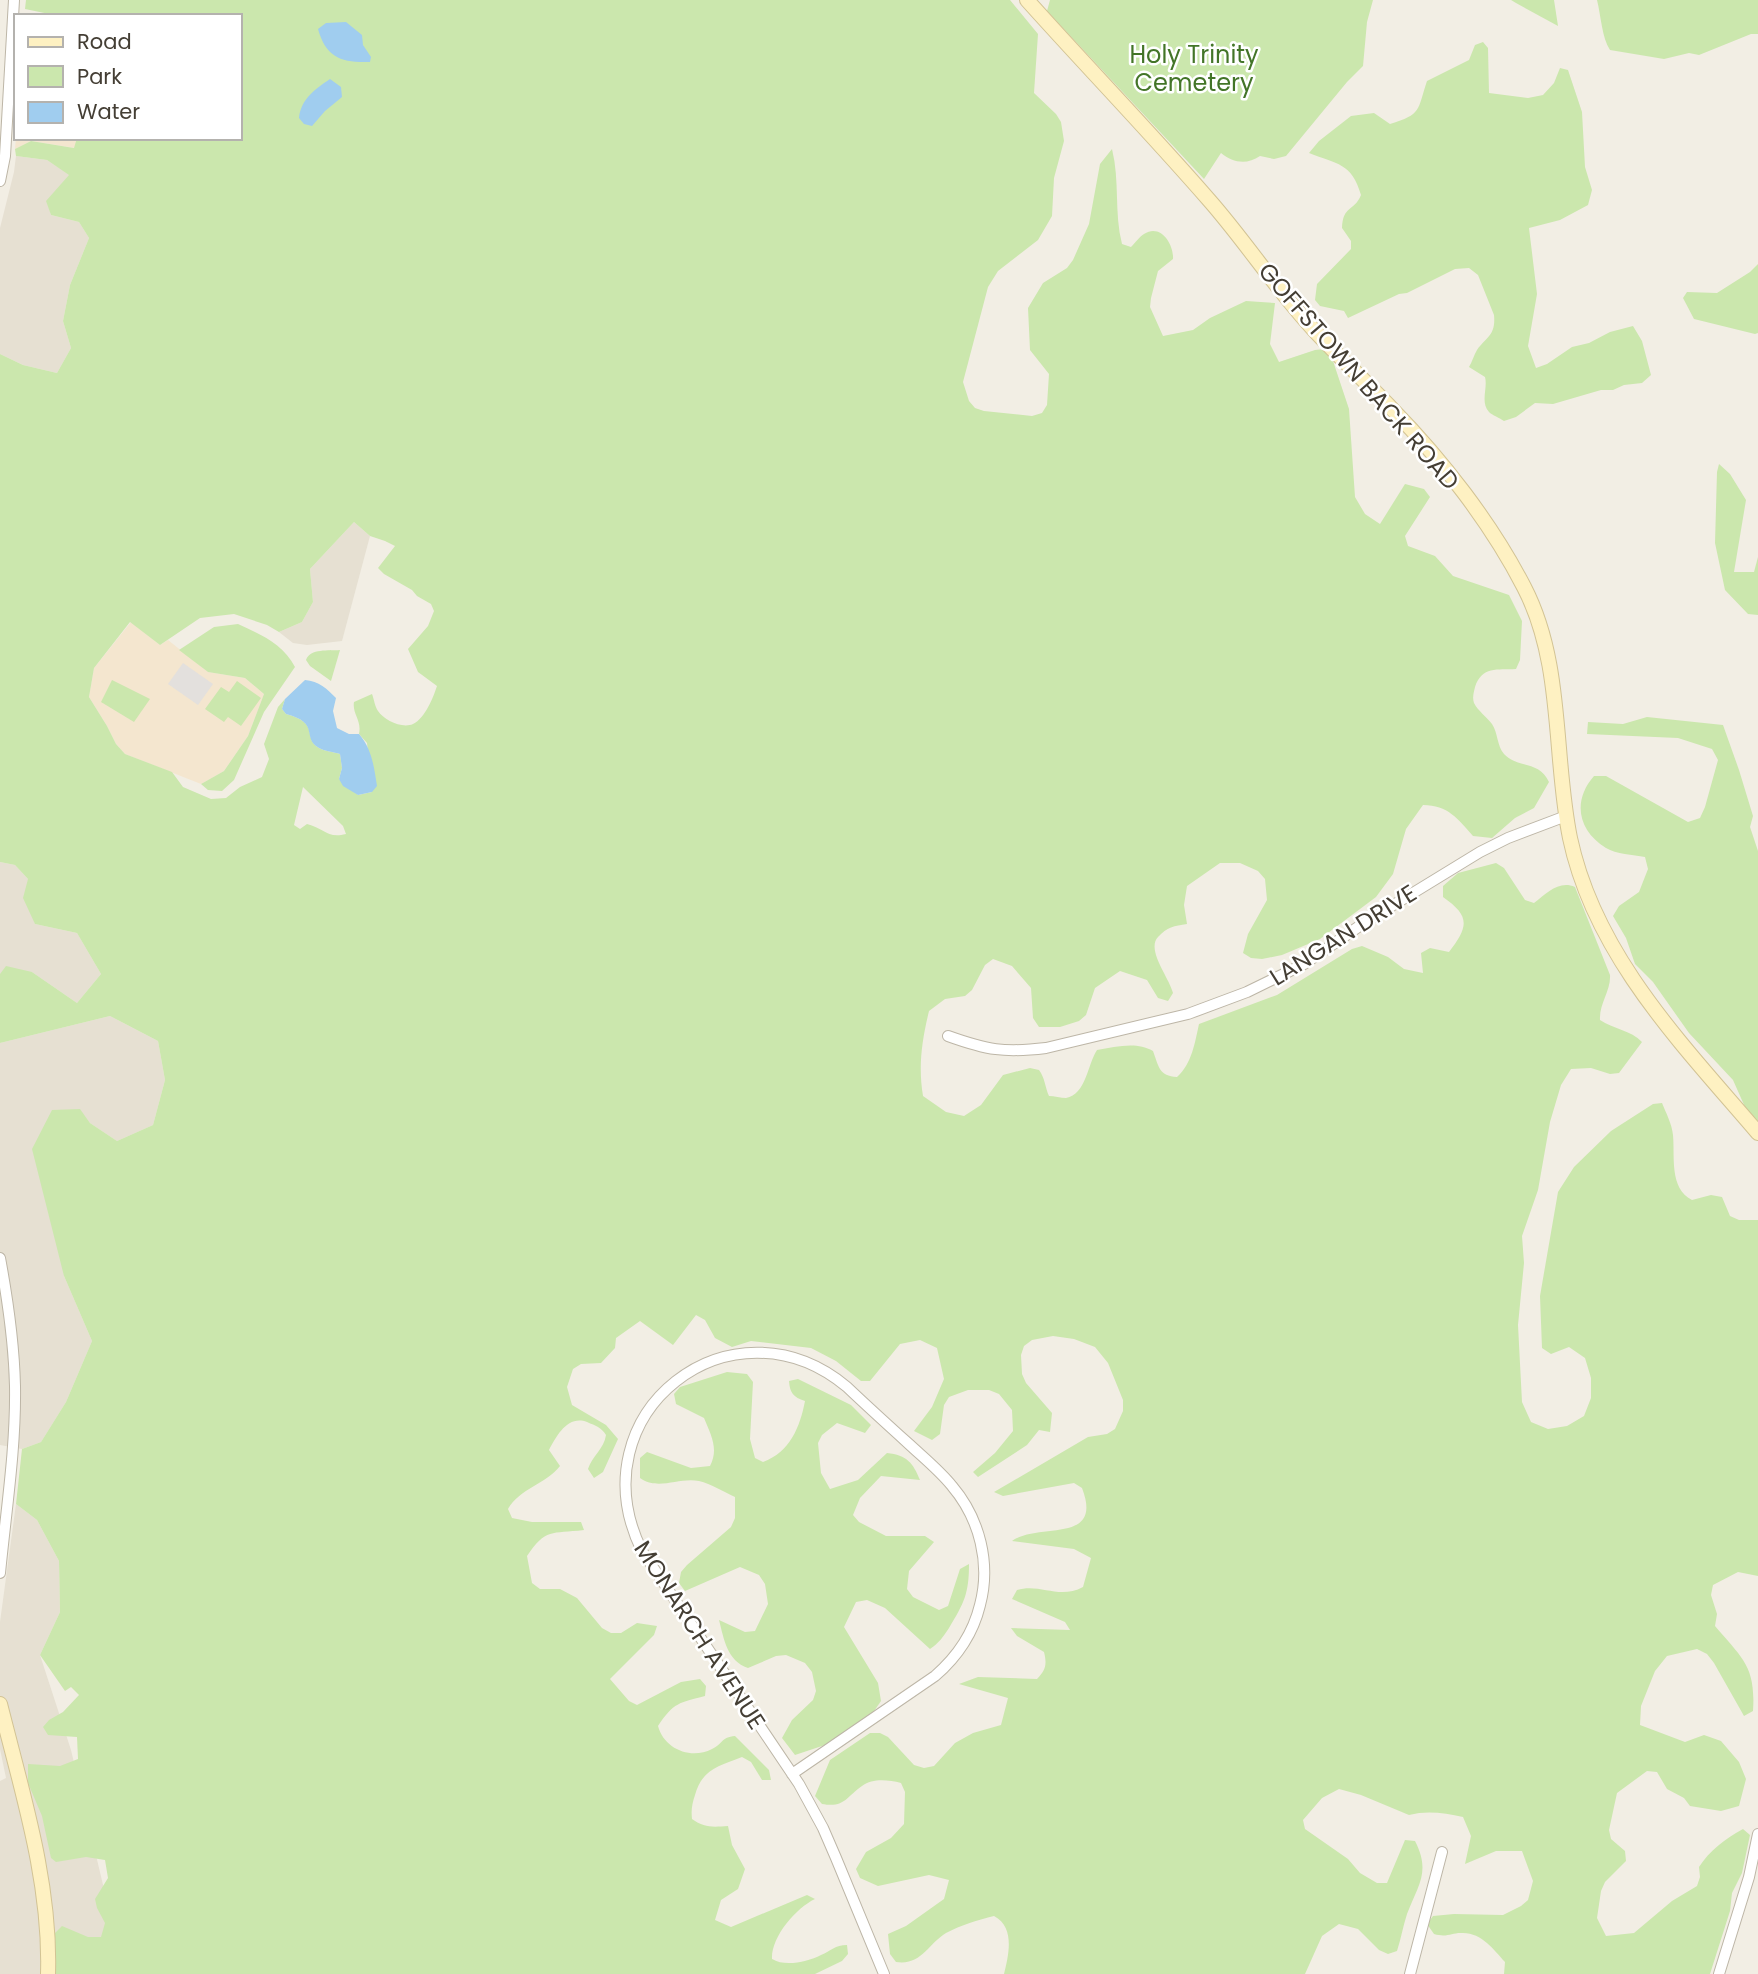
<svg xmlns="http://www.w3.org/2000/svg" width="1758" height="1974" font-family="Poppins,sans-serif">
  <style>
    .residential { fill: #e6e0d2 }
    .commercial { fill: #f4e6cf }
    .green { fill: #cbe7ad; fill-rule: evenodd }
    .parking { fill: #e3e0dd }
    .water { fill: #a0cdef }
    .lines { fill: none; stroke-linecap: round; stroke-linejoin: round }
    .street-casing { stroke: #bdb6a7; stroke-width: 12 }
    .secondary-casing { stroke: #d2c394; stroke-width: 16 }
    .street { stroke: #fff; stroke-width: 10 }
    .secondary { stroke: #fef1c2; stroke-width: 14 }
    .labels { text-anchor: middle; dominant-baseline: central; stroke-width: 5; stroke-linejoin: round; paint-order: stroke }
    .park-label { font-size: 24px; fill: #437528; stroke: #fff }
    .street-label { font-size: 24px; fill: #443e34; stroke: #fff }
  </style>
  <rect width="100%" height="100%" fill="#f2eee4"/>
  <g class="residential">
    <polygon points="16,156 47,160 70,175 47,201 51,215 79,222 89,238 70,285 63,321 71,348 57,373 23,365 0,354 0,228 14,172"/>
    <polygon points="354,522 370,536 342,641 307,645 293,643 279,632 302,622 313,602 310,569"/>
    <polygon points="0,862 15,865 28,879 35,924 77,933 101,974 77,1003 32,972 0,974"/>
    <polygon points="110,1016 158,1041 165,1080 153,1125 117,1141 90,1123 80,1110 64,1276 92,1341 66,1402 41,1442 22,1449 0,1445 0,1043"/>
    <polygon points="16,1504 37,1520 59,1561 60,1612 40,1655 71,1750 104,1889 112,1974 0,1974 0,1781 6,1778 0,1749 0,1622"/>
  </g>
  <g class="commercial">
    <polygon points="16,138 77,138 75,148 31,141 15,149"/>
    <polygon points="131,622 160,645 168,640 208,672 245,678 264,694 248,736 224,771 201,784 125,754 116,744 107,726 89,697 94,668"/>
  </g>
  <g class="green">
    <path d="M 26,0 L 1010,0 L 1038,34 L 1034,93 L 1056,114 L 1061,122 L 1064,141 L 1054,178 L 1052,216 L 1038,240 L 998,271 L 988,287 L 963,382 L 969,401 L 975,408 L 984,411 L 1032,416 L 1042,413 L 1047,405 L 1049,374 L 1030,350 L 1028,308 L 1043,283 L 1067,268 L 1073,260 L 1089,224 L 1100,164 L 1112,149 C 1120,181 1114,213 1122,244 L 1131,247 C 1135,243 1139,237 1144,234 C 1161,223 1174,245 1173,259 L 1158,271 L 1151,298 L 1150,307 L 1163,336 L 1193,330 L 1210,318 L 1246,301 L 1275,303 L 1270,344 L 1279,362 L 1315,350 L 1324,349 L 1331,355 L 1349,409 L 1355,497 L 1365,514 L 1380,524 L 1405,484 L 1424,489 L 1430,497 L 1405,536 L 1408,546 L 1435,556 L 1453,576 L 1509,595 L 1522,621 L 1520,660 L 1516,669 C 1497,670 1482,666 1475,687 C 1474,692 1472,697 1474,703 C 1478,711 1487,717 1492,724 C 1498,733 1497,746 1504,754 C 1518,769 1539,760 1549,782 L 1534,808 L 1515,818 L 1492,838 L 1473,836 C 1458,819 1448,805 1423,805 L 1406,829 L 1393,874 L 1376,897 L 1320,939 L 1282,955 L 1262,959 L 1251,958 L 1243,953 L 1248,934 L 1267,900 L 1265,879 L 1258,871 L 1240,863 L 1220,863 L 1187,886 L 1184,905 L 1187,924 C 1174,926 1167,927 1158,937 C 1146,950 1169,977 1173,993 L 1168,1001 L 1158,998 L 1147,980 L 1120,971 L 1095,988 L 1086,1015 L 1079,1021 L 1060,1027 L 1039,1027 L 1033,1018 L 1031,988 L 1012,966 L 993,959 L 985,965 L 972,990 L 965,996 L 945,999 L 929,1011 C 922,1040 918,1066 923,1096 L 946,1112 L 964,1116 L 981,1105 L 1003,1075 L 1030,1068 L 1039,1070 C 1045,1078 1045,1087 1049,1096 C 1054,1096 1061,1098 1066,1098 C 1086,1095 1088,1063 1097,1050 C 1116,1047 1136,1041 1153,1051 C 1159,1067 1159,1076 1177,1077 C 1192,1064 1195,1042 1199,1024 L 1277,995 L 1352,949 L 1362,946 L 1388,957 L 1404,969 L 1423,973 L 1421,953 L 1430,948 L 1449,952 C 1469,926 1470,916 1443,897 L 1443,886 L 1458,873 L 1496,863 L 1504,868 L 1525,900 L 1534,903 C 1547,893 1559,880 1575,887 L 1610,975 C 1611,991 1599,1003 1600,1020 C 1613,1029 1631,1030 1642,1042 L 1619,1073 L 1610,1074 L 1591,1068 L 1571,1069 L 1561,1085 L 1550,1122 L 1538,1190 L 1522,1236 L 1524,1263 L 1518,1325 L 1522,1402 L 1531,1422 L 1548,1429 L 1567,1426 L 1584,1416 L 1591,1398 L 1591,1378 L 1585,1358 L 1569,1347 L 1551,1354 L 1542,1348 L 1540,1296 L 1558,1192 L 1574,1167 L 1611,1131 L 1653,1104 L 1662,1103 C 1666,1113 1672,1124 1673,1135 C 1675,1157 1669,1188 1692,1200 L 1711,1195 L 1722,1197 L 1730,1216 L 1739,1220 L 1758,1220 L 1758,1576 L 1738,1572 L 1713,1585 L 1711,1595 L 1717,1614 L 1715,1626 C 1742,1658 1756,1666 1753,1711 L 1744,1716 L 1714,1663 L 1707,1654 L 1697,1649 L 1667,1656 L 1655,1671 L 1641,1706 L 1640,1725 L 1685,1742 L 1704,1735 L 1721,1741 L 1739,1762 L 1746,1779 L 1739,1806 L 1721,1811 L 1690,1806 L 1684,1798 L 1667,1789 L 1657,1772 L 1647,1771 L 1617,1793 L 1609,1830 L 1611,1839 L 1625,1851 L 1626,1861 L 1605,1882 L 1601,1891 L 1597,1918 L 1606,1936 L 1634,1933 L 1672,1901 L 1697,1886 L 1700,1877 L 1699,1867 C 1710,1850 1725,1839 1743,1829 L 1750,1835 L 1742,1873 L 1732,1893 L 1730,1911 L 1710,1974 L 1504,1974 L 1505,1962 C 1494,1950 1482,1933 1463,1933 C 1452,1932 1448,1938 1434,1934 L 1427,1924 L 1433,1916 L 1454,1914 L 1503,1915 L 1521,1906 L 1528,1900 L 1533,1881 L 1522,1851 L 1496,1851 L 1465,1864 L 1471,1836 L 1463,1817 C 1445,1813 1427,1810 1409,1815 L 1361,1795 L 1339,1789 L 1322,1798 L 1303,1820 L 1305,1829 L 1348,1859 L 1360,1873 L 1377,1883 L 1387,1883 L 1405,1840 L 1415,1841 C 1431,1872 1418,1885 1407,1914 C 1403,1926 1401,1939 1397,1951 L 1388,1954 L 1379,1950 L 1358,1929 L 1339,1924 L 1322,1936 L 1305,1974 L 1004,1974 C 1009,1954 1015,1927 994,1916 C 978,1920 961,1925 946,1933 C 928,1944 921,1966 896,1962 L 890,1954 L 888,1934 L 906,1926 L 944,1899 L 949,1880 L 929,1875 L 878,1886 L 860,1878 L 856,1869 L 866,1852 L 891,1838 L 904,1824 L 905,1792 L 901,1783 C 888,1780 873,1778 862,1786 C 846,1797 845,1808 822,1804 L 815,1796 L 830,1760 L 870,1733 L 880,1733 L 888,1737 L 914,1765 L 924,1768 L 934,1766 L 955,1743 L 973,1733 L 1001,1725 L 1008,1698 L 959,1684 L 978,1677 L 1037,1679 C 1046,1670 1047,1664 1044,1652 L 1017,1636 L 1011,1628 L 1070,1630 L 1065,1622 L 1012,1599 L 1017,1590 C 1040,1583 1059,1600 1083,1587 L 1091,1558 L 1074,1549 L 1012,1541 C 1038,1522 1104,1545 1082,1488 L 1074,1483 L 1003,1496 L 994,1492 L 1088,1437 L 1107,1434 L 1115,1429 L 1123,1411 L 1123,1400 L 1108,1363 L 1095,1347 L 1074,1339 L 1053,1336 L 1032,1340 L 1024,1346 L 1021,1355 L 1022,1374 L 1026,1383 L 1052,1413 L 1050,1432 L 1039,1430 L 1027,1445 L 978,1477 L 973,1472 L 995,1453 L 1013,1431 L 1012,1410 L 999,1394 L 989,1390 L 968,1390 L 949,1397 L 944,1405 L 940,1434 L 932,1440 L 914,1431 L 932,1407 L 944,1379 L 937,1348 L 920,1340 L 900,1344 L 870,1381 L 861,1381 L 836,1361 L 811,1348 L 751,1341 L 732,1347 L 715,1338 L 705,1320 L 696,1315 L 673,1345 L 640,1321 L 616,1338 L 615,1348 L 601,1363 L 581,1364 L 573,1369 L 567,1387 L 572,1405 L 606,1425 L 618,1439 L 603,1472 L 594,1478 L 588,1469 C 592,1456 604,1449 606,1435 C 601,1427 596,1426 587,1422 C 568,1415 557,1435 549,1450 L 560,1466 C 546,1484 519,1489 508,1509 L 512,1518 L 532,1522 L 581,1522 L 584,1530 C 551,1534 546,1528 527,1556 L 532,1583 L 540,1589 L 560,1589 L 577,1598 L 602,1628 L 611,1633 L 621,1633 L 637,1623 L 657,1626 L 654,1635 L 610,1679 L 629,1701 L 637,1705 L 681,1682 L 700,1679 L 706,1686 L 705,1696 C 679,1703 674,1702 658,1726 C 664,1749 691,1760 712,1749 C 723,1744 721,1737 735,1736 L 769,1770 L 771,1780 L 762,1780 L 751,1762 L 742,1757 C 719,1766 702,1769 695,1795 C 692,1804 691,1810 692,1819 C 704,1828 713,1827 728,1826 L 732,1845 L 745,1869 L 738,1889 L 721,1900 L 715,1920 L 731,1927 L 807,1895 L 815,1899 C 796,1908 771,1937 772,1959 C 785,1967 807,1962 821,1955 C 831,1951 835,1945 847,1945 L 848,1954 L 842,1961 L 815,1974 L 55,1974 L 53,1935 L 62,1926 L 88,1937 L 101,1937 L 105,1923 L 97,1908 L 95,1899 L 108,1878 L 105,1860 L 86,1857 L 56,1862 L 51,1858 L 42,1816 L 28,1783 L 28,1764 L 60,1766 L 78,1759 L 77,1737 L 48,1735 L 43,1727 L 49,1720 L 63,1712 L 79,1695 L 71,1687 L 65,1691 L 40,1655 L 60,1612 L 59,1561 L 37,1520 L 16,1504 L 22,1449 L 41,1442 L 66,1402 L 92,1341 L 64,1276 L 32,1149 L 52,1110 L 80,1109 L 90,1123 L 117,1141 L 153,1125 L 165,1080 L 158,1041 L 110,1016 L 0,1043 L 0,974 L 6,966 L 32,972 L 77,1003 L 101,974 L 77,933 L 35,924 L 23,898 L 28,879 L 15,865 L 0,862 L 0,354 L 23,365 L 57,373 L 71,348 L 63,321 L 70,285 L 89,238 L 79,222 L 51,215 L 46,201 L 69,175 L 47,160 L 16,156 L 15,149 L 31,141 L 74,148 L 77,138 L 240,138 L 240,16 L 59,16 L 25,9 ZM 354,522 L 370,536 L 385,541 L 395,546 L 378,568 L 384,574 L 412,590 L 417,596 L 431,604 L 434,611 L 428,626 L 408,649 L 418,672 L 437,686 C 433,698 425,718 413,724 C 402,729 384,720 378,711 C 375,707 374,699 372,694 L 354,702 C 352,714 362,720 359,734 L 367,743 L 372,792 L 358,795 L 339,779 L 342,768 L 340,754 C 334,752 324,751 319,748 C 302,738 321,723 286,714 L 282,709 L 285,699 L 278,707 L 264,744 L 269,759 L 262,777 L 240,787 L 226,798 L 211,799 L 183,787 L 172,772 L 125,754 L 116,744 L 107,726 L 89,697 L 94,668 L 130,622 L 160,645 L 200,618 L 234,614 L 267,625 L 279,632 L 302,622 L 313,602 L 310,569 ZM 303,787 L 343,826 L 346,834 C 327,839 324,828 307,824 L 300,829 L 294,825 Z"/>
    <path d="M 1050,0 L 1373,0 L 1367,22 L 1363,66 L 1347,82 L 1286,156 L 1274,159 L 1260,156 C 1247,165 1233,163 1221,153 L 1204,179 L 1047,11 Z"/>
    <polygon points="1511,0 1554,0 1558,26 1516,3"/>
    <path d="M 1597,0 L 1758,0 L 1758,34 L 1751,34 L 1699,55 L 1689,53 L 1664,59 L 1610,50 C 1602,38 1601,16 1597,0 Z"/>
    <path d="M 1483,42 L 1488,48 L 1489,93 L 1528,98 L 1543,95 L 1554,83 L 1560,68 L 1568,70 L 1582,112 L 1585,167 L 1592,190 L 1588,205 L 1560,220 L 1529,228 L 1537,294 L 1528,346 L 1536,368 L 1547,364 L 1572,347 L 1589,343 L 1610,332 L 1633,326 L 1642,341 L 1651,375 L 1642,383 L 1624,385 L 1613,390 L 1601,390 L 1553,404 L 1535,403 L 1516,417 L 1504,421 C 1500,418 1492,415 1489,412 C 1480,402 1488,388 1485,377 L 1469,367 C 1472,362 1474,355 1477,350 C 1486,337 1496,336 1494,315 L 1478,275 L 1469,268 L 1455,269 L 1407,293 L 1399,294 L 1348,318 L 1344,311 L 1320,306 L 1315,300 L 1317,284 L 1351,249 L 1351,241 L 1342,228 C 1343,205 1354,212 1361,195 C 1352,163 1337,164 1309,153 L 1319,141 L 1351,116 L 1374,113 L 1390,124 C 1422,114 1417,111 1427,81 L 1469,60 L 1475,45 Z"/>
    <polygon points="1758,264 1758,333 1755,334 1694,319 1683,298 1687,292 1717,293 1750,272"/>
    <polygon points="1719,464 1730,474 1746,500 1734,572 1754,572 1758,557 1758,615 1748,614 1725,590 1715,543 1717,472"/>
    <path d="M 238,624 C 262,635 283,644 295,667 L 264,712 L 234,780 L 222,791 L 208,790 L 201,784 L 224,771 L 248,736 L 264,694 L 245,678 L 208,672 L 179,650 L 214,627 Z"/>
    <path d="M 340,650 L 331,681 L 310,666 L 306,660 C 310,648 329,651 340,650 Z"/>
    <polygon points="112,680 150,699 134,722 101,702"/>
    <polygon points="237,681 261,698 241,726 228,717 224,722 205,709 221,687 229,692"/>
    <path d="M 1647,717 L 1723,725 L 1739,770 L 1753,816 L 1750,827 L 1758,851 L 1758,1126 L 1749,1116 L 1733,1080 L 1689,1033 L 1653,982 L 1635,964 L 1626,938 L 1613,916 L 1619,906 L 1639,892 L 1648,869 L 1645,857 C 1633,855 1616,854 1606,848 C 1578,831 1572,801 1594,776 L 1606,776 L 1688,822 L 1700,818 L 1705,807 L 1718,760 L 1712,749 L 1678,738 L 1587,734 L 1588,722 L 1623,724 Z"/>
    <path d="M 727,1372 L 747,1374 L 753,1382 L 750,1439 L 755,1458 L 763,1462 C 790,1452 800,1427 805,1401 C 793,1397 790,1393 789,1381 L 798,1379 L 851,1405 L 871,1425 L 865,1433 L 837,1423 L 822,1435 L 818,1443 L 821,1473 L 830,1489 L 858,1480 L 887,1453 C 907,1455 913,1463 920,1480 L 881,1476 L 860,1498 L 853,1515 L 859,1522 L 886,1536 L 925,1536 L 934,1542 L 909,1571 L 907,1589 L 913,1597 L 939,1610 L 948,1606 L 960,1569 L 969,1564 C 969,1594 964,1603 949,1628 C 943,1637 939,1643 930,1649 L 885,1608 L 867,1600 L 856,1602 L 844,1627 L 878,1683 L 881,1701 L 870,1717 L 828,1744 L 795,1755 L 782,1738 L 792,1720 L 813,1700 L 816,1691 L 812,1672 L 805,1663 L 786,1655 L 776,1656 L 748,1668 C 727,1661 724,1639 719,1620 L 745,1632 L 755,1631 L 768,1604 L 765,1584 L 759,1575 L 740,1567 L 685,1591 L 679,1583 L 681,1572 L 687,1565 L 731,1527 L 735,1518 L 735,1497 C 724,1492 711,1484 699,1481 C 679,1477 658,1491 640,1478 L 640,1458 L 647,1452 L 691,1468 L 710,1466 C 719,1449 711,1435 704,1418 L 676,1404 L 674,1394 L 680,1387 Z"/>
  </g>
  <polygon class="parking" points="183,663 213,684 198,705 168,684"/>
  <g class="water">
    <path d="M 346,22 L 362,35 L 363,45 L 371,57 L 370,62 C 342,63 326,58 318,29 L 326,23 Z"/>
    <path d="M 330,79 L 341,87 L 342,97 L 325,111 L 312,126 L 304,124 L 299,118 C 301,99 315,89 330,79 Z"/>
    <path d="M 305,680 C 319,681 327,689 336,698 L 333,711 L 337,728 L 349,734 L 359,734 C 372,749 374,767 377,786 L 372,792 L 358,795 L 343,786 L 339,779 L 342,768 L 340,754 C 334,752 324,751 319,748 C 301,738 321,723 286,714 L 282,709 L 285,699 Z"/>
  </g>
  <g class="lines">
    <defs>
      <g id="street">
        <polyline points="0,181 5,156 14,0"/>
        <path d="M 948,1036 C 987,1050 1004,1053 1046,1048 L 1188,1014 L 1247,992 L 1304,964 L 1364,923 L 1480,852 L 1508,838 L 1566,816"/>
        <path d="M 0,1258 C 8,1301 14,1343 15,1386 C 16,1448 6,1511 0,1573"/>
        <path d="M 792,1774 L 935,1676 C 957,1657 973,1634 980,1605 C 991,1564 980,1519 952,1486 C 940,1471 924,1458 910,1445 C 889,1426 868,1407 847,1387 C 732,1291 574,1413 642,1551 L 799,1784 L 823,1828 L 836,1858 L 884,1974"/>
        <polyline points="1410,1974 1442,1852"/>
        <polyline points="1719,1974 1749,1877 1758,1834"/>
      </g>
      <g id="secondary">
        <path d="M 1027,0 C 1087,67 1150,132 1209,200 C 1246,242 1276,289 1314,330 C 1339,357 1366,382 1392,409 C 1442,460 1491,523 1524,587 C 1564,664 1553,755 1570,838 C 1595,956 1683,1045 1758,1133"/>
        <path d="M 0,1704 C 22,1792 51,1883 48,1974"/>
      </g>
    </defs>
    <use href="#street" class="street-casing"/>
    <use href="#secondary" class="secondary-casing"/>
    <use href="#street" class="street"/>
    <use href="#secondary" class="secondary"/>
  </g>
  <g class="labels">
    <g class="park-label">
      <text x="1194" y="54">Holy Trinity<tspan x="1194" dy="28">Cemetery</tspan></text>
    </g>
    <g class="street-label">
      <text transform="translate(1359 376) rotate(49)">GOFFSTOWN BACK ROAD</text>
      <text transform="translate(1343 935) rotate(-32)">LANGAN DRIVE</text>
      <text transform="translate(700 1635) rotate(57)">MONARCH AVENUE</text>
    </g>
  </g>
  <rect x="14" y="14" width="228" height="126" fill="#ffffff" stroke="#b4b2ae" stroke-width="2"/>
  <rect x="28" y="37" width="35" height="10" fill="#fef1c2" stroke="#b4b2ae" stroke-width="2"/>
  <text x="77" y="49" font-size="21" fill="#443e34">Road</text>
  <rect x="28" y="66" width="35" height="21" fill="#cbe7ad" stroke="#b4b2ae" stroke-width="2"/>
  <text x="77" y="84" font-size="21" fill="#443e34">Park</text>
  <rect x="28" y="102" width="35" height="21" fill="#a0cdef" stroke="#b4b2ae" stroke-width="2"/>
  <text x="77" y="119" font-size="21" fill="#443e34">Water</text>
</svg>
